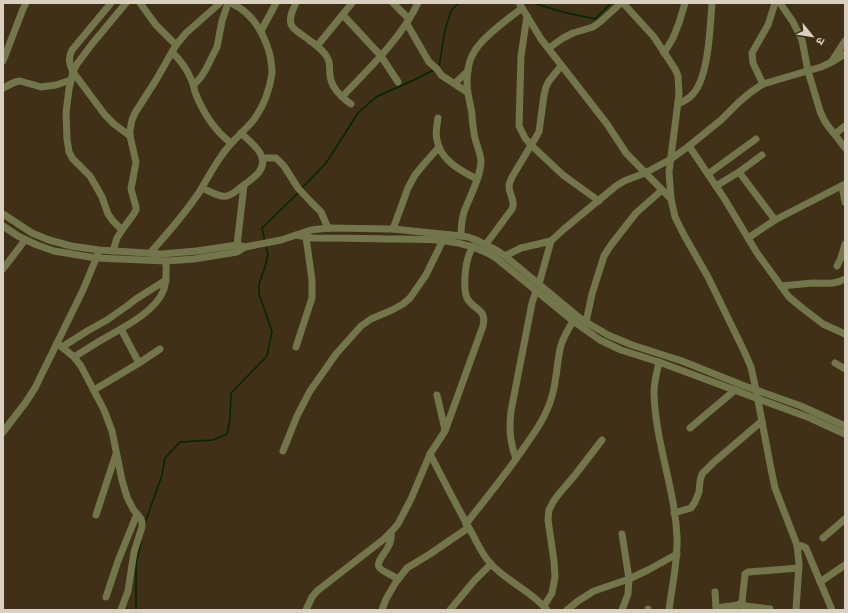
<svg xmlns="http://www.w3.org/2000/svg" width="848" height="613" font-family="Jost,'Noto Sans Devanagari',sans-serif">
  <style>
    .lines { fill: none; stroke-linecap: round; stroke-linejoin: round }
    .stream { stroke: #022701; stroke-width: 1.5 }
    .minor { stroke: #73754a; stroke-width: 7 }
  </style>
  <rect width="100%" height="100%" fill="#3f3017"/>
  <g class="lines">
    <g class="stream">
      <polyline points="533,3 563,12 595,19 611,3"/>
      <polyline points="439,67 445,30 451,11 458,3"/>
      <polyline points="302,188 326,163 358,113 376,97 416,79 434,70"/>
      <polyline points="265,242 262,228 298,193"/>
      <polyline points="145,523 162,475 165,458 180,442 213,440 227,434 230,420 231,393 267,356 272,331 259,294 259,284 264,270 268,255 266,245"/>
      <polyline points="136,610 136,564 141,542"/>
    </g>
    <g class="minor">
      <path d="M 111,3 L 72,50 C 68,58 69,63 73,72 L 105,115 L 114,124 L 130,136"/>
      <polyline points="140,3 156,25 176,45"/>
      <path d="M 296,3 C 293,9 289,17 291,24 C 293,31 304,35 309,40 C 315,44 321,49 325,54 C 331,62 329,66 330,75 C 331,88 341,97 351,104"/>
      <polyline points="393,3 409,19"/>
      <polyline points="519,3 541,39 607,124 626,153 671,199"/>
      <polyline points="623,3 654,37 675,69 678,76 679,94 669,172 671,199 675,217 684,235 708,277 744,351 751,367 756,390 771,469 775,488 797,545 799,564 796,610"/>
      <polyline points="780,3 793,22 802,40 808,71 820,111 824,120 828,126 836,136 845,148"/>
      <polyline points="343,15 381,56 398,82"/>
      <polyline points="527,16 521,56 519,126 525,138 531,145 563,175 599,201"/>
      <polyline points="407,24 429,62 437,69 441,75 467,92"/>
      <polyline points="261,31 276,3"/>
      <polyline points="317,46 335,24 352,3"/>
      <polyline points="549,48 563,38 573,33 593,27 600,22 621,3"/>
      <path d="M 172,52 C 179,59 186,67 190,77 C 193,82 194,87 195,92 C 203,113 214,130 231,143"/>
      <polyline points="664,53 673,38 679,23 685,3"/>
      <polyline points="3,61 23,9 26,3"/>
      <polyline points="832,61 845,41"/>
      <polyline points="455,83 468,71"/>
      <polyline points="763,84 753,63 752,53 768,25 775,3"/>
      <polyline points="194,85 201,77 206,69 217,47 222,21 228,3"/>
      <polyline points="3,88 15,82 20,81 41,87 56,85 71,80"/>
      <path d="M 342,97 C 369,68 400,40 418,3"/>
      <path d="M 678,104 C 682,102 687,100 691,96 C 709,80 710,27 712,3"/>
      <path d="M 438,118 C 437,125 435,133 437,140 C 440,160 461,171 477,179"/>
      <polyline points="835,134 845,126"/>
      <polyline points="689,146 724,198 757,253 789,297 801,307 823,324 845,334"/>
      <polyline points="263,158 276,158 284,166 298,188 310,201 321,212 328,228"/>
      <polyline points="739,172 775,220"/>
      <polyline points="708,174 756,139"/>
      <polyline points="716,186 739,172 762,155"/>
      <polyline points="842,186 845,202"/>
      <path d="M 202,188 C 209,191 220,198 227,196 C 233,195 239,188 244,185"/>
      <polyline points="3,214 32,233 49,240 71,246 99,250 162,254 197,251 237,245 245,247"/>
      <polyline points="3,226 18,236 37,245 54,251 96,258 166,261 194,259 237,252 245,247 281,240 311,230 328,228 393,229 461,236 468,237 476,240 496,250 505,256 576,315 586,322 608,335 632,345 682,361 742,385 801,406 845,426"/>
      <polyline points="393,229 408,188 415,175 424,164 439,147"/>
      <polyline points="122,230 113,221 108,214 102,197 97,188 90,176 73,159 69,152 67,139 66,113 69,89 73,72 77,64 92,44 126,3"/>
      <path d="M 297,235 L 312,238 C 336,238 361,238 386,239 C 423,239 464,237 496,258 L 573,321 L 600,340 L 621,350 L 659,362 L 810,418 L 845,434"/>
      <path d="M 461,236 C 461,227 462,219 464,212 C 470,196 480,179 481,162 C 481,152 475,143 474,133 C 473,126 472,120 472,114 C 471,107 469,100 468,93 C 466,82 467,64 473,54 C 480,39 508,19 522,8"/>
      <polyline points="748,238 775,220 845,184"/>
      <path d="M 486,244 L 512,209 C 516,200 509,196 509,186 C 509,183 511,180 512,177 L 539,132 L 544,95 L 546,87 L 549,81 L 561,66"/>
      <path d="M 237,245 L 244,185 C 249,181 255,177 259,172 C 271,156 251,143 241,133"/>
      <polyline points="113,251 117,238 122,230 133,215 136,210 136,207 131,189 136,162 130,136 130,130 132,120 135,113 156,80 176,45 186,33 220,3"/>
      <path d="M 150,253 C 168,233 185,214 200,191 C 207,179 214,166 222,155 C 230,143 241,134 251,123 C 255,119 258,113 261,108 C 263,105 264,101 266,97 C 269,89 271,81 272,73 C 272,67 271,61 270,55 C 264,33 253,13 231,3"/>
      <polyline points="505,256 521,248 551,241"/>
      <polyline points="837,266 841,258 845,244"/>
      <polyline points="3,269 25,240"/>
      <polyline points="539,284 551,241 564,229 616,186 624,181 645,173 671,159 689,146 721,120 739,102 751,92 763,84 821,67 832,62 845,54"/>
      <path d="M 781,286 C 792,285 803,284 813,283 C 825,283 835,285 845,279"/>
      <polyline points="586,322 592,294 604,256 611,245 636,213 662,190"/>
      <polyline points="121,329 139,363"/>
      <polyline points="57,343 74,357 81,366 104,410 112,431 122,480 127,497 133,509 141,519 142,522 142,527 134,552 128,591 121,610"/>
      <polyline points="62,347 89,330 107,320 127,306 136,299 166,280"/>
      <polyline points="296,347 312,298 312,280 306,237"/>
      <path d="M 74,357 C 82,352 90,347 98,342 C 118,330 156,313 164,289 C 167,280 166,270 166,261"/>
      <path d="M 659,362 C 657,372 654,382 654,392 C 655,442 675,488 677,537 C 678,561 672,586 669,610"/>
      <polyline points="835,363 845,369"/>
      <polyline points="94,390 139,363 160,349"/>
      <polyline points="437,395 445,430"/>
      <polyline points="690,428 735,390"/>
      <polyline points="3,432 26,402 35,388 83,290 98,254"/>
      <polyline points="283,451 297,416 310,391 336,354 361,326 371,319 392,310 403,304 410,298 426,275 443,240"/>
      <path d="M 430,454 C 444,481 458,509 473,535 C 478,545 483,556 491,564 C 507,582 532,591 547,610"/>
      <path d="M 516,459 C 510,442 509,429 511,411 L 532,303 L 536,291"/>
      <polyline points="674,513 691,508 695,502 699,492 700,481 702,474 714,462 762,421"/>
      <polyline points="96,515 116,454"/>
      <path d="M 466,524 C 486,498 507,473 525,446 C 533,435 541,424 546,412 C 556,392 556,370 560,349 C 562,339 568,330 573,321"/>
      <path d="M 391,532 C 392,538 391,542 388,547 C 386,552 376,562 379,567 C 381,571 394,576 398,579"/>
      <polyline points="622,534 629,579 628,594 622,610"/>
      <polyline points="823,538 845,519"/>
      <polyline points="797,545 802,546 806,548 832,610"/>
      <polyline points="820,582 845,565"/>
      <polyline points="715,592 716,608 738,605 770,609 770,610"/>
      <polyline points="106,597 118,561 137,514"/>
      <polyline points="738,605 742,602 745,574 748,572 799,568"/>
      <polyline points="544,606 552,593 555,577 554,561 548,520 549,510 553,502 558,495 575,475 602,440"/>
      <path d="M 306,610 L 312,597 L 317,591 L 384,539 L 391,532 L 398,524 L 411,499 L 430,454 L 445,431 L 483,326 C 487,308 474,311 467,298 C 463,289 465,268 468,258 C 469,254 471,250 473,246"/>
      <polyline points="382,610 386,599 396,582 407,568 430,554 468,528"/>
      <polyline points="450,610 474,581 491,564"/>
      <polyline points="567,610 578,601 594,591 629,579 648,570 677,554"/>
      <polyline points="648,610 648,609"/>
    </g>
  </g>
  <rect width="848" height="613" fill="none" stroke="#dad0c2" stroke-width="8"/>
  <g transform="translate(812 36) rotate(120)" stroke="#3f3017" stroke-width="3" paint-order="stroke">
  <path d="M0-3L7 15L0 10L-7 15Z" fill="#dad0c2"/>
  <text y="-6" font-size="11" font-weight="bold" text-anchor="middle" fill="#dad0c2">उ</text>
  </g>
</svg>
